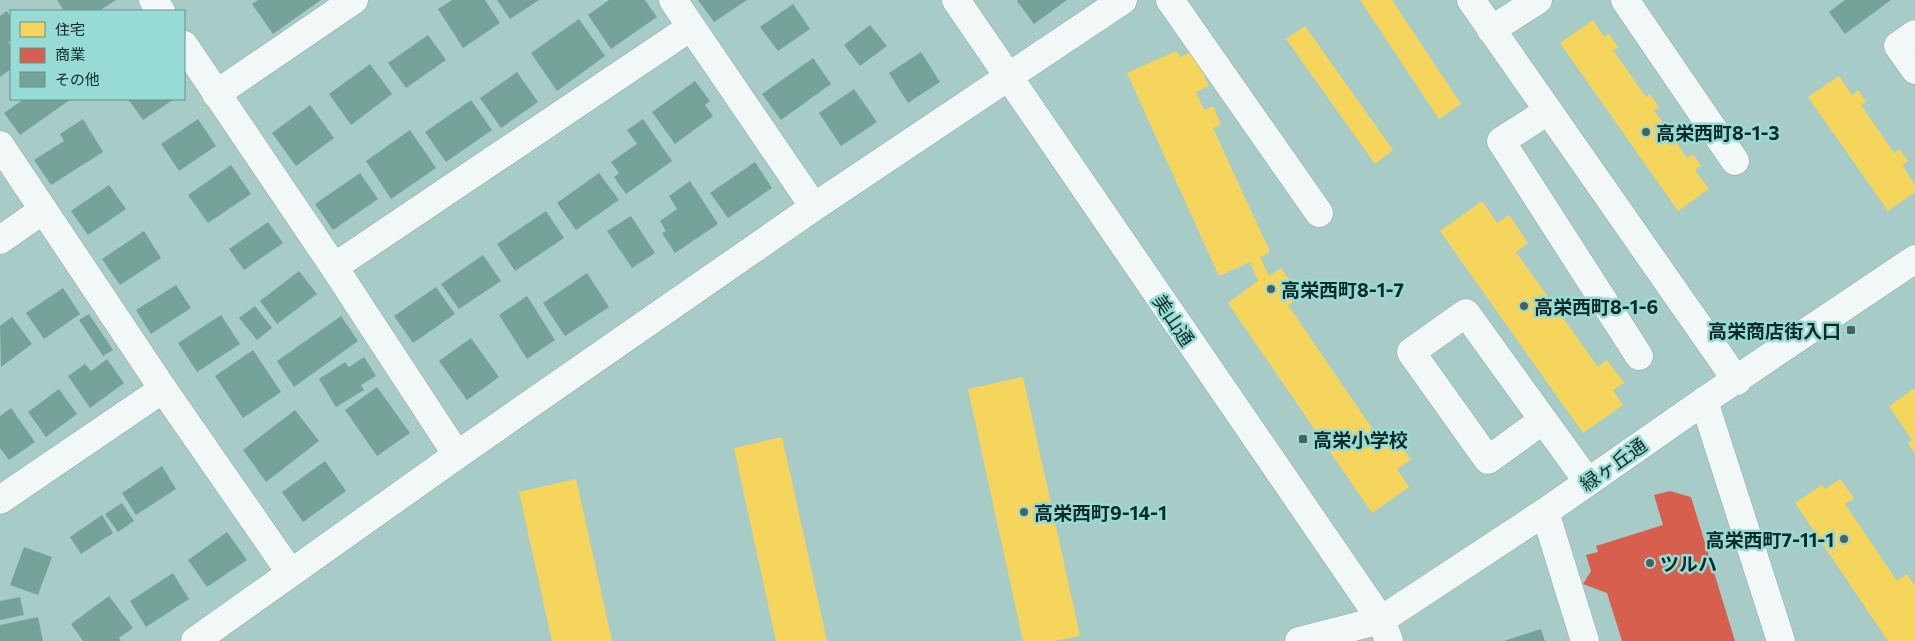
<svg xmlns="http://www.w3.org/2000/svg" width="1915" height="641" font-family="Commissioner,'Noto Sans JP',sans-serif">
  <style>
    .homes { fill: #f6d55c }
    .shops { fill: #d6604d }
    .building { fill: #76a399 }
    .lines { fill: none; stroke-linecap: round; stroke-linejoin: round }
    .minor-casing { stroke: #8daaa7; stroke-width: 29 }
    .minor { stroke: #f2f7f7; stroke-width: 28 }
    .poi-dot { fill: #446360; stroke: #98dbd4; stroke-width: 2 }
    .labels { text-anchor: middle; dominant-baseline: central; stroke-width: 5; stroke-linejoin: round; paint-order: stroke }
    .poi-label { font-size: 19px; font-weight: bold; fill: #0e2a28; stroke: #98dbd4; text-anchor: start }
    .street-label { font-size: 19px; fill: #0e2a28; stroke: #98dbd4 }
  </style>
  <rect width="100%" height="100%" fill="#a7ccc8"/>
  <g class="homes">
    <polygon points="1360,0 1392,0 1461,104 1439,119"/>
    <polygon points="1593,20 1604,37 1609,34 1618,47 1613,50 1646,97 1650,94 1659,107 1654,110 1687,158 1693,154 1701,166 1695,170 1709,189 1678,211 1560,43"/>
    <polygon points="1305,26 1393,150 1375,164 1286,39"/>
    <polygon points="1176,51 1180,57 1193,51 1209,86 1196,92 1204,110 1213,106 1221,125 1213,128 1270,252 1260,257 1269,276 1281,268 1301,297 1288,305 1382,443 1394,435 1411,460 1397,469 1409,487 1372,513 1228,303 1258,281 1250,262 1219,276 1127,73"/>
    <polygon points="1839,76 1852,95 1858,90 1866,102 1861,105 1894,153 1899,149 1908,161 1902,165 1915,185 1915,192 1888,211 1808,97"/>
    <polygon points="1482,201 1497,223 1509,215 1528,243 1516,252 1598,367 1607,360 1624,383 1613,390 1623,405 1583,433 1440,231"/>
    <polygon points="1023,377 1080,636 1054,641 1023,641 968,389"/>
    <polygon points="1915,388 1915,454 1908,443 1912,440 1889,406"/>
    <polygon points="782,437 827,641 776,641 734,448"/>
    <polygon points="576,479 612,641 552,641 519,492"/>
    <polygon points="1840,479 1854,498 1845,504 1897,581 1907,574 1915,586 1915,641 1888,641 1795,503 1822,485 1825,489"/>
  </g>
  <polygon class="shops" points="1670,491 1691,497 1735,641 1622,641 1607,593 1583,584 1591,571 1586,555 1598,552 1596,546 1663,525 1654,495"/>
  <g class="building">
    <polygon points="57,0 116,0 99,11 64,11"/>
    <polygon points="258,0 321,0 273,34 252,4"/>
    <polygon points="452,0 485,0 500,23 463,48 438,9"/>
    <polygon points="497,0 539,0 510,19"/>
    <polygon points="609,0 645,0 657,17 611,49 588,15"/>
    <polygon points="698,0 747,0 714,22"/>
    <polygon points="1018,0 1067,0 1034,24 1017,1"/>
    <polygon points="1845,0 1891,0 1845,34 1829,12"/>
    <polygon points="793,4 810,29 778,51 760,27"/>
    <polygon points="7,11 11,18 11,40 8,42 11,47 11,69 0,77 0,16"/>
    <polygon points="579,19 605,56 557,91 531,53"/>
    <polygon points="870,25 887,46 860,66 844,45"/>
    <polygon points="428,35 446,60 406,88 388,63"/>
    <polygon points="921,52 940,82 908,103 889,73"/>
    <polygon points="813,58 831,84 781,120 762,94"/>
    <polygon points="370,64 392,94 351,125 329,94"/>
    <polygon points="517,72 538,102 501,128 480,98"/>
    <polygon points="695,81 710,101 705,105 713,116 675,144 652,112"/>
    <polygon points="854,89 877,122 841,146 819,113"/>
    <polygon points="24,99 71,99 20,135 4,113"/>
    <polygon points="128,99 174,99 143,120"/>
    <polygon points="471,100 492,130 446,162 425,132"/>
    <polygon points="310,105 334,138 296,166 272,133"/>
    <polygon points="83,119 103,152 51,185 34,160 64,141 60,134"/>
    <polygon points="198,119 216,146 179,171 161,144"/>
    <polygon points="643,119 672,161 626,194 614,177 619,173 611,162 637,144 627,130"/>
    <polygon points="410,130 436,168 391,199 366,161"/>
    <polygon points="755,162 772,188 728,218 710,193"/>
    <polygon points="231,165 251,194 208,223 188,195"/>
    <polygon points="360,173 378,199 333,230 315,204"/>
    <polygon points="599,173 619,200 576,230 557,203"/>
    <polygon points="690,181 718,224 675,253 662,233 666,231 660,221 677,209 669,196"/>
    <polygon points="109,185 126,209 88,235 71,211"/>
    <polygon points="546,211 564,238 515,271 497,244"/>
    <polygon points="631,216 655,253 632,268 607,231"/>
    <polygon points="268,222 283,243 244,270 229,249"/>
    <polygon points="144,231 161,258 120,285 102,259"/>
    <polygon points="483,255 501,281 459,309 441,284"/>
    <polygon points="299,271 317,294 277,324 260,301"/>
    <polygon points="587,273 609,307 565,336 543,303"/>
    <polygon points="176,285 191,308 151,334 136,310"/>
    <polygon points="436,287 455,314 413,343 394,316"/>
    <polygon points="63,288 80,314 44,339 26,313"/>
    <polygon points="527,296 555,340 527,359 499,315"/>
    <polygon points="255,306 272,328 257,340 239,318"/>
    <polygon points="89,314 113,350 103,356 79,320"/>
    <polygon points="221,315 240,344 197,372 178,343"/>
    <polygon points="341,316 358,341 294,387 277,361"/>
    <polygon points="12,317 32,344 1,367 0,326"/>
    <polygon points="471,338 499,377 467,400 439,361"/>
    <polygon points="253,350 281,392 243,418 215,376"/>
    <polygon points="364,357 376,376 361,385 364,390 336,407 319,379 345,362 349,367"/>
    <polygon points="107,359 124,383 90,408 68,376 85,364 91,371"/>
    <polygon points="377,387 410,433 377,456 345,410"/>
    <polygon points="59,389 77,414 46,437 28,412"/>
    <polygon points="11,408 35,442 9,460 0,448 0,416"/>
    <polygon points="295,410 319,441 266,482 243,450"/>
    <polygon points="325,461 346,491 303,522 282,492"/>
    <polygon points="162,466 176,489 136,515 122,493"/>
    <polygon points="122,503 134,521 118,532 105,514"/>
    <polygon points="102,515 113,533 81,554 70,537"/>
    <polygon points="227,532 247,560 207,587 188,560"/>
    <polygon points="24,547 52,557 38,595 10,585"/>
    <polygon points="173,573 189,599 146,627 130,601"/>
    <polygon points="109,596 133,628 119,638 121,641 83,641 71,624"/>
    <polygon points="20,597 24,615 0,620 0,601"/>
    <polygon points="38,617 43,641 0,641 0,625"/>
    <polygon points="1541,629 1545,641 1504,641"/>
  </g>
  <g class="lines">
    <defs>
      <g id="minor">
        <polyline points="153,0 161,11"/>
        <polyline points="673,0 814,207"/>
        <polyline points="956,0 1381,620 1389,641"/>
        <polyline points="1170,0 1319,213"/>
        <polyline points="1471,0 1737,381"/>
        <polyline points="1625,0 1735,161"/>
        <polyline points="1491,30 1538,0"/>
        <polyline points="1915,34 1898,46 1915,70"/>
        <polyline points="184,45 334,267 457,455"/>
        <polyline points="216,94 354,0"/>
        <polyline points="1548,111 1501,141 1639,356"/>
        <polyline points="0,145 163,389 290,572"/>
        <polyline points="0,240 43,210"/>
        <polyline points="334,267 691,27"/>
        <polyline points="1704,401 1781,641"/>
        <polyline points="1543,420 1488,460 1411,352 1466,313 1588,482"/>
        <polyline points="0,500 163,389"/>
        <polyline points="1545,512 1585,641"/>
        <polyline points="195,641 457,455 814,207 1123,0"/>
        <polyline points="1299,641 1381,620 1545,512 1704,401 1915,259"/>
      </g>
    </defs>
    <use href="#minor" class="minor-casing"/>
    <use href="#minor" class="minor"/>
  </g>
  <g class="poi-dot">
    <circle cx="1646" cy="132" r="5"/>
    <circle cx="1271" cy="289" r="5"/>
    <circle cx="1524" cy="306" r="5"/>
    <rect x="1846" y="325" width="10" height="10" rx="2.5"/>
    <rect x="1298" y="434" width="10" height="10" rx="2.5"/>
    <circle cx="1024" cy="512" r="5"/>
    <circle cx="1844" cy="539" r="5"/>
    <circle cx="1650" cy="563" r="5"/>
  </g>
  <g class="labels">
    <g class="poi-label">
      <text x="1656" y="132">高栄西町8-1-3</text>
      <text x="1281" y="289">高栄西町8-1-7</text>
      <text x="1534" y="306">高栄西町8-1-6</text>
      <text x="1841" y="330" text-anchor="end">高栄商店街入口</text>
      <text x="1313" y="439">高栄小学校</text>
      <text x="1034" y="512">高栄西町9-14-1</text>
      <text x="1834" y="539" text-anchor="end">高栄西町7-11-1</text>
      <text x="1660" y="563">ツルハ</text>
    </g>
    <g class="street-label">
      <text transform="translate(1174 320) rotate(56)">美山通</text>
      <text transform="translate(1613 464) rotate(-35)">緑ヶ丘通</text>
    </g>
  </g>
  <rect x="10" y="10" width="175" height="90" fill="#98dbd4" stroke="#61948f"/>
  <rect x="20" y="22" width="25" height="15" fill="#f6d55c" stroke="#61948f"/>
  <text x="55" y="35" font-size="15" fill="#0e2a28">住宅</text>
  <rect x="20" y="48" width="25" height="15" fill="#d6604d" stroke="#61948f"/>
  <text x="55" y="60" font-size="15" fill="#0e2a28">商業</text>
  <rect x="20" y="72" width="25" height="15" fill="#76a399" stroke="#61948f"/>
  <text x="55" y="85" font-size="15" fill="#0e2a28">その他</text>
</svg>
